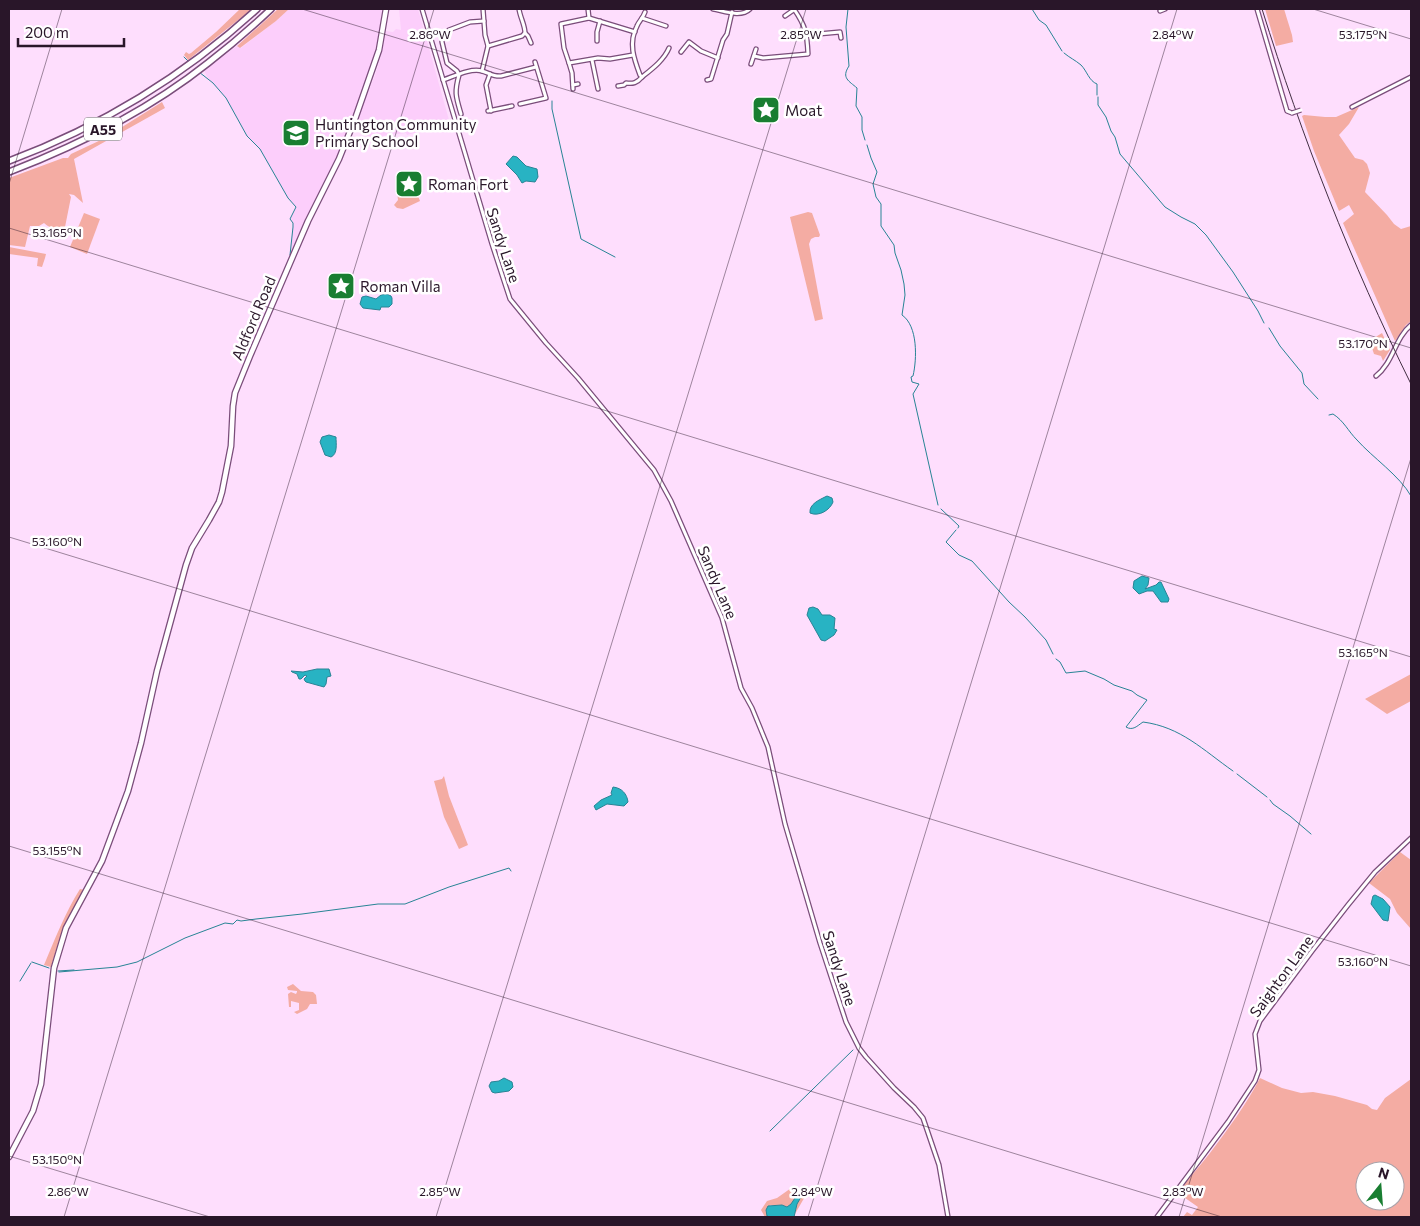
<svg xmlns="http://www.w3.org/2000/svg" width="1420" height="1226" font-family="Commissioner,sans-serif">
  <style>
    .built { fill: #fccefb }
    .green { fill: #f4aca3; fill-rule: evenodd }
    .water { fill: #28b3c3; stroke: #288495 }
    .lines { fill: none; stroke-linecap: round; stroke-linejoin: round }
    .stream { stroke: #288495; stroke-width: 1 }
    .minor-casing { stroke: #7a4d7a; stroke-width: 5.5 }
    .major-casing { stroke: #7a4d7a; stroke-width: 7 }
    .highway-casing { stroke: #7a4d7a; stroke-width: 8 }
    .minor { stroke: #fff; stroke-width: 3 }
    .major { stroke: #fff; stroke-width: 4.5 }
    .highway { stroke: #fff; stroke-width: 5 }
    .rail { stroke: #422e42; stroke-width: 1 }
    .minor-bridge-casing { stroke: #7a4d7a; stroke-width: 5.5; stroke-linecap: butt }
    .minor-bridge { stroke: #fff; stroke-width: 3 }
    .ticks { fill: none; stroke: #291629; stroke-width: 1; stroke-opacity: 0.45 }
    .labels { text-anchor: middle; dominant-baseline: central; stroke-width: 5; stroke-linejoin: round; paint-order: stroke }
    .shield { fill: #fff; stroke: #695c69; stroke-width: 1 }
    .shield-label { font-size: 14px; font-weight: bold; fill: #291629 }
    .poi-label { font-size: 15px; fill: #291629; stroke: #fff; text-anchor: start }
    .street-label { font-size: 15px; fill: #291629; stroke: #fff }
    .ticks-label { font-size: 12px; text-anchor: middle; fill: #291629; stroke: #fff; stroke-width: 5; stroke-linejoin: round; paint-order: stroke }
  </style>
  <rect width="100%" height="100%" fill="#fedefd"/>
  <g class="built">
    <polygon points="289,9 382,9 380,31 373,61 361,96 336,161 292,255 290,255 293,223 290,219 296,207 288,198 260,149 247,136 226,98 207,77 204,70 237,46 241,48 276,21"/>
    <polygon points="399,9 418,9 449,120 443,125 407,135 406,133 366,138 370,127 356,122 375,75 382,52 386,31 393,32 396,29 401,30"/>
  </g>
  <g class="green">
    <polygon points="240,9 252,9 188,60 184,55 186,52 189,54 191,53 216,32"/>
    <polygon points="278,9 289,9 276,21 240,48 237,46"/>
    <polygon points="1265,9 1284,9 1292,35 1293,42 1276,46"/>
    <path d="M 162,102 L 165,108 L 74,159 L 83,203 L 74,195 L 69,194 L 71,197 L 65,227 C 58,230 50,229 44,223 L 39,226 L 30,226 L 25,247 L 9,245 L 9,178 L 63,158 L 68,158 L 71,154 L 103,139 Z"/>
    <polygon points="1359,107 1349,124 1339,135 1355,158 1363,160 1367,164 1370,173 1365,192 1387,215 1394,224 1401,229 1411,226 1411,321 1406,325 1395,341 1343,223 1354,214 1349,205 1339,211 1314,151 1302,116 1304,115 1325,117 1336,117"/>
    <path d="M 405,188 C 412,188 410,191 413,195 L 418,196 L 420,201 L 403,209 L 397,208 L 394,205 L 398,200 L 397,191 Z"/>
    <polygon points="808,212 812,213 820,235 819,237 815,237 811,239 809,244 823,319 815,321 790,217"/>
    <polygon points="84,213 100,219 87,254 70,247"/>
    <polygon points="9,247 46,254 45,258 42,267 37,266 38,258 9,254"/>
    <polygon points="1382,333 1390,350 1383,361 1381,356 1374,354 1372,348 1368,348 1366,343"/>
    <polygon points="1411,674 1411,701 1387,714 1365,699"/>
    <polygon points="444,776 449,796 468,845 459,849 444,817 434,781 442,779"/>
    <polygon points="1400,852 1411,860 1411,929 1397,913 1390,899 1369,883"/>
    <path d="M 80,889 L 85,890 L 66,924 L 59,941 L 51,967 L 44,965 C 55,939 65,913 80,889 Z"/>
    <polygon points="293,984 301,991 313,992 316,995 317,1004 310,1004 307,1009 297,1014 294,1012 299,1010 299,1003 291,1001 291,1007 289,1007 288,994 291,992 296,994 297,992 297,991 288,990 287,987"/>
    <path d="M 1260,1078 L 1282,1088 L 1301,1093 L 1313,1092 L 1335,1096 L 1367,1105 L 1372,1109 L 1377,1110 L 1385,1098 L 1411,1079 L 1411,1217 L 1183,1217 L 1187,1212 L 1192,1215 L 1198,1207 L 1178,1193 C 1188,1179 1199,1167 1210,1153 C 1228,1129 1246,1105 1260,1078 ZM 1365,1171 L 1395,1171 L 1395,1201 L 1365,1201 Z"/>
    <polygon points="794,1186 807,1193 795,1214 795,1217 794,1217 796,1210 797,1195 791,1204 787,1207 782,1205 770,1205 768,1217 770,1217 765,1217 761,1210 767,1201 777,1198"/>
  </g>
  <g class="water">
    <polygon points="513,156 517,157 526,166 537,169 538,177 535,182 526,181 522,183 517,175 506,164"/>
    <polygon points="387,294 391,296 392,298 392,304 389,307 381,307 380,310 363,308 360,304 362,297 366,296 376,299 381,295"/>
    <path d="M 329,435 L 336,437 C 336,443 338,454 331,457 L 325,455 L 320,442 L 322,437 Z"/>
    <path d="M 827,496 L 832,498 L 833,502 C 830,510 819,517 810,513 C 809,504 819,500 827,496 Z"/>
    <polygon points="1142,576 1149,578 1148,585 1145,589 1156,585 1159,582 1161,582 1169,599 1168,602 1161,602 1153,591 1147,591 1139,594 1133,588 1134,581"/>
    <polygon points="813,607 818,609 822,615 830,615 835,618 834,629 837,630 834,635 825,641 821,640 807,615 809,608"/>
    <polygon points="317,669 329,669 331,676 327,677 326,684 324,687 306,682 305,681 304,679 307,676 305,675 301,679 299,679 297,674 292,672 291,671 303,672"/>
    <path d="M 613,787 C 622,788 627,794 628,802 L 624,806 L 607,804 L 596,810 L 594,806 L 601,800 L 612,795 L 611,793 Z"/>
    <polygon points="1375,895 1383,899 1390,907 1388,921 1383,920 1371,904 1373,896"/>
    <polygon points="504,1078 512,1082 513,1087 509,1091 495,1093 492,1092 489,1086 491,1082 499,1081"/>
    <polygon points="797,1195 801,1197 797,1204 794,1217 770,1217 767,1216 766,1210 768,1206 782,1205 787,1207 791,1204"/>
  </g>
  <g class="lines">
    <g class="stream">
      <path d="M 848,9 L 846,27 L 849,66 C 841,78 849,81 857,88 L 856,106 L 862,117 L 862,130 L 865,140"/>
      <polyline points="1032,9 1039,20 1046,25 1062,51"/>
      <path d="M 1064,53 C 1070,58 1075,60 1081,65 C 1087,71 1089,81 1097,84 L 1097,95"/>
      <polyline points="184,57 189,62"/>
      <polyline points="199,72 213,83 226,98 247,136 260,149 288,198 296,207 290,219 293,223 293,227 290,255"/>
      <polyline points="1098,97 1098,105 1106,117 1111,131 1115,137 1120,154 1165,207 1181,217 1195,224 1206,235 1233,272 1258,311 1264,323"/>
      <polyline points="552,101 552,109 581,239 615,257"/>
      <path d="M 867,145 L 871,158 L 877,172 L 873,184 L 876,197 L 881,204 L 881,226 L 894,245 L 895,253 L 901,270 L 904,284 L 905,295 L 902,315 C 918,326 917,359 913,376 L 911,377 L 912,382 L 919,384 L 913,394 L 938,505"/>
      <polyline points="1269,328 1280,346 1302,373 1304,384 1318,399"/>
      <path d="M 1329,415 L 1333,414 C 1344,421 1348,431 1357,440 C 1372,457 1400,476 1411,496"/>
      <polyline points="941,509 959,526 958,528"/>
      <polyline points="956,530 946,542 959,555 972,561 1009,602 1025,617 1046,640 1053,654"/>
      <path d="M 1056,659 L 1060,662 L 1066,673 L 1085,671 L 1104,679 L 1114,685 L 1132,691 L 1137,695 L 1147,700 L 1126,727 C 1133,731 1137,726 1143,722 C 1181,727 1203,750 1233,771"/>
      <polyline points="1237,774 1267,797"/>
      <polyline points="1270,800 1273,804 1290,816 1311,834"/>
      <polyline points="32,962 49,968"/>
      <polyline points="58,971 74,970"/>
      <polyline points="59,972 117,967 137,962 185,938 225,923 233,924 237,920 241,921 256,919 302,914 378,904 405,904 449,887 509,868 511,871"/>
      <polyline points="20,981 31,963"/>
      <polyline points="770,1131 853,1050"/>
    </g>
    <defs>
      <g id="minor">
        <polyline points="422,9 492,244 510,299 546,343 578,378 654,470 671,501 722,618 741,688 752,708 768,747 785,824 820,943 846,1022 859,1048 866,1057 894,1088 914,1107 923,1118 939,1165 948,1217"/>
        <path d="M 519,9 C 520,17 525,25 525,33 L 528,36 L 531,43"/>
        <polyline points="588,9 589,18"/>
        <path d="M 713,9 C 724,11 741,18 750,9"/>
        <polyline points="1257,9 1287,111 1292,113"/>
        <polyline points="1160,11 1165,9"/>
        <path d="M 645,12 C 643,18 639,21 637,26 C 628,43 634,59 640,75 L 642,77 C 652,69 664,60 669,48"/>
        <polyline points="785,16 795,9"/>
        <polyline points="642,18 666,26"/>
        <polyline points="449,30 470,22 484,21"/>
        <polyline points="807,35 840,32 841,38"/>
        <polyline points="597,41 597,32 600,21"/>
        <path d="M 442,42 L 447,63 L 457,71 L 459,75 C 454,93 456,97 461,114"/>
        <polyline points="488,46 522,36 525,33"/>
        <polyline points="681,52 689,42 701,51 718,58"/>
        <polyline points="633,55 610,59 598,58 569,63 564,48 561,24 589,18 635,32"/>
        <path d="M 754,56 L 763,58 L 808,54 C 807,33 806,27 794,9"/>
        <polyline points="592,60 598,89"/>
        <polyline points="569,63 572,73 573,89"/>
        <polyline points="751,64 756,49"/>
        <polyline points="482,71 488,46 485,35 483,9"/>
        <polyline points="490,74 486,85 491,111"/>
        <path d="M 443,80 C 455,76 470,68 482,71 C 489,73 494,77 501,76 L 536,67"/>
        <polyline points="707,80 711,79 723,40 727,34 732,12"/>
        <polyline points="573,85 578,84"/>
        <path d="M 618,86 L 624,85 L 626,83 C 633,84 637,83 642,77"/>
        <polyline points="520,104 546,98 535,62"/>
        <polyline points="1352,107 1411,77"/>
        <polyline points="488,111 512,106"/>
        <path d="M 1376,376 C 1393,363 1395,338 1411,325"/>
        <polyline points="1157,1217 1228,1122 1255,1081 1259,1070 1255,1034 1260,1021 1312,951 1348,905 1375,872 1411,838"/>
      </g>
      <polyline id="major" points="9,1157 33,1111 41,1084 54,968 66,928 102,861 128,791 141,743 157,671 186,565 192,548 209,520 219,502 222,492 231,446 233,406 235,393 250,356 308,221 339,159 355,119 379,50 386,9"/>
      <g id="highway">
        <path d="M 9,161 C 100,127 185,75 257,9"/>
        <path d="M 9,172 C 79,145 149,110 208,63 C 230,46 251,28 271,9"/>
      </g>
    </defs>
    <use href="#minor" class="minor-casing"/>
    <use href="#major" class="major-casing"/>
    <use href="#highway" class="highway-casing"/>
    <use href="#minor" class="minor"/>
    <use href="#major" class="major"/>
    <use href="#highway" class="highway"/>
    <path class="rail" d="M 1262,9 C 1302,137 1351,263 1411,384"/>
    <defs>
      <polyline id="minor-bridge" points="1292,113 1301,110"/>
    </defs>
    <use href="#minor-bridge" class="minor-bridge-casing"/>
    <use href="#minor-bridge" class="minor-bridge"/>
  </g>
  <path class="ticks" d="M 302,9 L 1411,348M 1313,9 L 1411,39M 9,184 L 62,9M 9,228 L 1411,657M 9,537 L 1411,966M 9,846 L 1222,1217M 9,1156 L 210,1217M 64,1217 L 434,9M 436,1217 L 806,9M 808,1217 L 1177,9M 1179,1217 L 1411,458"/>
  <defs>
    <symbol id="sight-square" viewBox="-11 -11 22 22"><rect x="-9" y="-9" width="18" height="18" rx="4" fill="#197e31" stroke="#fff"/><path d="M0-6L1.8-2.2L6-1.7L2.9 1.2L3.7 5.4L0 3.3L-3.7 5.4L-2.9 1.2L-6-1.7L-1.8-2.2Z" fill="#fff"/></symbol>
    <symbol id="school-square" viewBox="-11 -11 22 22"><rect x="-9" y="-9" width="18" height="18" rx="4" fill="#197e31" stroke="#fff"/><path d="M0-5L7-2L0 1L-7-2ZM-4 1L0 2.5L4 1V4Q0 6-4 4Z" fill="#fff"/></symbol>
  </defs>
  <g fill-rule="evenodd">
    <use href="#sight-square" x="750" y="94" width="32" height="32"/>
    <use href="#school-square" x="280" y="117" width="32" height="32"/>
    <use href="#sight-square" x="393" y="168" width="32" height="32"/>
    <use href="#sight-square" x="325" y="270" width="32" height="32"/>
  </g>
  <g class="labels">
    <rect class="shield" x="84" y="117.5" width="38" height="23" rx="4"/>
    <g class="shield-label">
      <text x="103" y="129">A55</text>
    </g>
    <g class="poi-label">
      <text x="785" y="110">Moat</text>
      <text x="315" y="124">Huntington Community<tspan x="315" dy="17">Primary School</tspan></text>
      <text x="428" y="184">Roman Fort</text>
      <text x="360" y="286">Roman Villa</text>
    </g>
    <g class="street-label">
      <text transform="translate(504 245) rotate(72)">Sandy Lane</text>
      <text transform="translate(253 318) rotate(-67)">Aldford Road</text>
      <text transform="translate(718 582) rotate(67)">Sandy Lane</text>
      <text transform="translate(840 968) rotate(72)">Sandy Lane</text>
      <text transform="translate(1281 976) rotate(-54)">Saighton Lane</text>
    </g>
  </g>
  <g class="ticks-label">
    <text x="430" y="39">2.86°W</text>
    <text x="801" y="39">2.85°W</text>
    <text x="1173" y="39">2.84°W</text>
    <text x="1363" y="39">53.175°N</text>
    <text x="57" y="237">53.165°N</text>
    <text x="1363" y="348">53.170°N</text>
    <text x="57" y="546">53.160°N</text>
    <text x="1363" y="657">53.165°N</text>
    <text x="57" y="855">53.155°N</text>
    <text x="1363" y="966">53.160°N</text>
    <text x="57" y="1164">53.150°N</text>
    <text x="68" y="1196">2.86°W</text>
    <text x="440" y="1196">2.85°W</text>
    <text x="812" y="1196">2.84°W</text>
    <text x="1183" y="1196">2.83°W</text>
  </g>
  <rect width="1420" height="1226" fill="none" stroke="#291629" stroke-width="20"/>
  <g transform="translate(1380 1186) rotate(17)"><circle r="24" fill="#ffffff" stroke="#a9a2a9"/>
  <path d="M0-4L9 19L0 12L-9 19Z" fill="#197e31"/>
  <text y="-8" font-size="14" font-weight="bold" text-anchor="middle" fill="#291629">N</text>
  </g>
  <path d="M18 38v8h106v-8" fill="none" stroke="#291629" stroke-width="2.5"/>
  <text x="25" y="38" font-size="15" fill="#291629" stroke="#ffffff" stroke-width="4" paint-order="stroke">200 m</text>
</svg>
